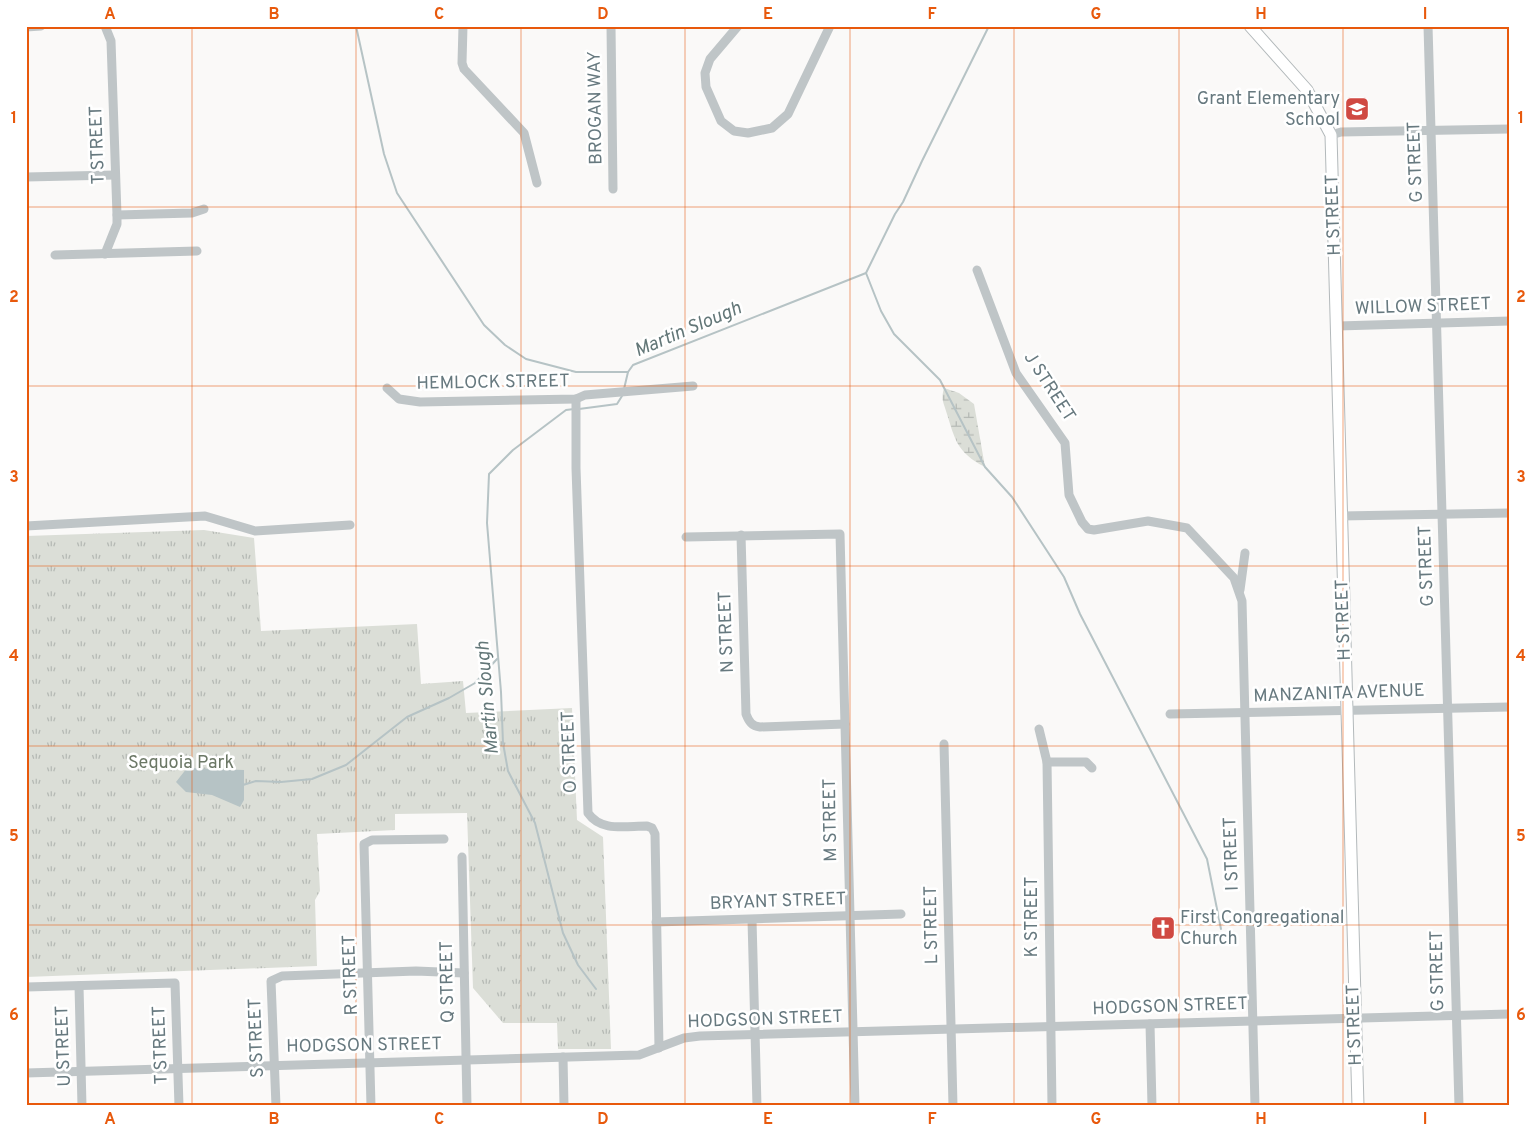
<svg xmlns="http://www.w3.org/2000/svg" width="1535" height="1132" font-family="Overpass,sans-serif">
  <style>
    .grass { fill: url(#grass-tufts) }
    .wetland { fill: url(#wetland-marsh) }
    .water { fill: #b6c3c5 }
    .lines { fill: none; stroke-linecap: round; stroke-linejoin: round }
    .stream { stroke: #b6c3c5; stroke-width: 2 }
    .major-casing { stroke: #b3b9bb; stroke-width: 13 }
    .minor { stroke: #bfc5c7; stroke-width: 9 }
    .major { stroke: #fff; stroke-width: 11 }
    .grid { fill: none; stroke: #e8590c; stroke-width: 1; stroke-opacity: 0.55 }
    .labels { text-anchor: middle; dominant-baseline: central; stroke-width: 5; stroke-linejoin: round; paint-order: stroke }
    .poi-label { font-size: 18px; fill: #67797f; stroke: #fff; text-anchor: end }
    .street-label { font-size: 18px; fill: #67797f; stroke: #fff }
    .park-label { font-size: 18px; fill: #6c7866; stroke: #fff }
    .water-label { font-size: 19px; font-style: italic; fill: #637778; stroke: #fff }
    .neatline { fill: none; stroke: #e8590c; stroke-width: 2 }
    .grid-label { font-size: 16px; text-anchor: middle; font-weight: bold; fill: #e8590c }
  </style>
  <defs>
    <pattern id="grass-tufts" width="24" height="20" patternUnits="userSpaceOnUse" patternTransform="scale(1.25)"><rect width="24" height="20" fill="#dbded7"/><path d="M3 7l-1-3M5 7V3M7 7l1-3M15 17l-1-3M17 17v-4M19 17l1-3" fill="none" stroke="#b5b9b4"/></pattern>
    <pattern id="wetland-marsh" width="20" height="14" patternUnits="userSpaceOnUse" patternTransform="scale(1.25)"><rect width="20" height="14" fill="#dbded7"/><path d="M1 5h8M5 5V1M11 12h8M15 12V8" fill="none" stroke="#b5b9b4"/></pattern>
  </defs>
  <rect width="100%" height="100%" fill="#faf9f8"/>
  <polygon class="grass" points="204,530 254,538 261,631 417,624 421,684 463,681 466,713 572,708 577,820 603,837 611,1049 558,1049 557,1023 503,1023 473,988 467,813 395,814 395,830 317,834 320,891 315,900 317,966 26,977 26,536"/>
  <path class="wetland" d="M 944,388 L 959,393 L 974,404 L 985,467 C 956,452 955,439 946,411 C 943,401 941,399 944,388 Z"/>
  <polygon class="water" points="187,768 244,770 244,800 240,807 212,795 186,792 176,782"/>
  <g class="lines">
    <g class="stream">
      <polyline points="356,26 384,154 397,193 484,325 505,345 526,359 576,372 628,372"/>
      <polyline points="866,273 881,311 894,334 940,380 985,467 1012,497 1064,577 1080,614 1207,859 1221,929"/>
      <polyline points="624,389 628,372 633,365 866,273 895,214 903,202 922,161 989,26"/>
      <polyline points="574,409 566,410 513,450 489,474 487,523 501,692 503,743 508,771 535,823 563,933 578,965 596,989"/>
      <polyline points="579,409 617,404 622,396"/>
      <polyline points="243,785 256,781 281,782 312,779 346,765 407,717 449,698 475,683 497,659"/>
    </g>
    <defs>
      <polyline id="major" points="1250,26 1307,90 1331,135 1358,1106"/>
    </defs>
    <use href="#major" class="major-casing"/>
    <g class="minor">
      <polyline points="105,26 111,41 117,215 117,224 105,254"/>
      <polyline points="463,26 462,63 464,69 524,133 537,183"/>
      <polyline points="611,26 613,189"/>
      <polyline points="738,26 710,59 705,73 706,87 721,121 734,131 748,133 772,128 788,114 830,26"/>
      <polyline points="1428,26 1459,1106"/>
      <polyline points="26,27 41,26"/>
      <polyline points="1331,135 1341,132 1509,129"/>
      <polyline points="26,177 115,175"/>
      <polyline points="117,215 192,213 204,209"/>
      <polyline points="55,255 197,251"/>
      <polyline points="977,270 1016,373 1065,443 1069,495 1082,522 1088,529 1094,530 1148,521 1187,528 1234,578 1242,601 1255,1106"/>
      <polyline points="1338,326 1509,321"/>
      <polyline points="387,388 399,399 420,402 576,399 585,395 693,386"/>
      <path d="M 576,399 L 576,468 L 588,813 C 601,832 625,826 647,826 L 652,828 L 655,834 L 659,1048"/>
      <polyline points="1341,516 1509,513"/>
      <polyline points="26,526 205,516 255,531 350,525"/>
      <path d="M 741,535 L 746,714 C 749,722 752,726 760,727 L 845,724"/>
      <polyline points="686,537 840,534 855,1106"/>
      <polyline points="1240,590 1245,553"/>
      <polyline points="1170,714 1509,707"/>
      <polyline points="1039,729 1047,762 1052,1106"/>
      <polyline points="944,744 953,1106"/>
      <polyline points="1047,762 1086,762 1092,768"/>
      <polyline points="462,857 467,1106"/>
      <polyline points="752,920 757,1106"/>
      <polyline points="656,922 901,914"/>
      <polyline points="79,986 82,1106"/>
      <polyline points="26,987 175,983 179,1106"/>
      <polyline points="1150,1024 1152,1106"/>
      <polyline points="563,1057 564,1106"/>
      <polyline points="26,1073 639,1055 684,1038 700,1036 1509,1014"/>
      <polyline points="276,1106 271,981 282,976 416,971 464,973"/>
      <polyline points="371,1106 364,844 372,840 444,839"/>
    </g>
    <use href="#major" class="major"/>
  </g>
  <path class="grid" d="M 192,26 L 192,1106M 356,26 L 356,1106M 521,26 L 521,1106M 685,26 L 685,1106M 850,26 L 850,1106M 1014,26 L 1014,1106M 1179,26 L 1179,1106M 1343,26 L 1343,1106M 26,207 L 1509,207M 26,386 L 1509,386M 26,566 L 1509,566M 26,746 L 1509,746M 26,925 L 1509,925"/>
  <defs>
    <symbol id="school-square" viewBox="-11 -11 22 22"><rect x="-9" y="-9" width="18" height="18" rx="4" fill="#d04942" stroke="#fff"/><path d="M0-5L7-2L0 1L-7-2ZM-4 1L0 2.5L4 1V4Q0 6-4 4Z" fill="#fff"/></symbol>
    <symbol id="church-square" viewBox="-11 -11 22 22"><rect x="-9" y="-9" width="18" height="18" rx="4" fill="#d04942" stroke="#fff"/><path d="M-1.2-6h2.4v3.5h3.3v2.4h-3.3V6h-2.4V-.1h-3.3v-2.4h3.3Z" fill="#fff"/></symbol>
  </defs>
  <g fill-rule="evenodd">
    <use href="#school-square" x="1343" y="95" width="28" height="28"/>
    <use href="#church-square" x="1149" y="914" width="28" height="28"/>
  </g>
  <g class="labels">
    <g class="poi-label">
      <text x="1340" y="99">Grant Elementary<tspan x="1340" dy="21">School</tspan></text>
      <text x="1180" y="918" text-anchor="start">First Congregational<tspan x="1180" dy="21">Church</tspan></text>
    </g>
    <g class="street-label">
      <text transform="translate(596 108) rotate(-91)">BROGAN WAY</text>
      <text transform="translate(98 145) rotate(-92)">T STREET</text>
      <text transform="translate(1416 162) rotate(-92)">G STREET</text>
      <text transform="translate(1334 215) rotate(-92)">H STREET</text>
      <text transform="translate(1423 307) rotate(-2)">WILLOW STREET</text>
      <text transform="translate(493 383) rotate(-1)">HEMLOCK STREET</text>
      <text transform="translate(1049 387) rotate(57)">J STREET</text>
      <text transform="translate(1427 566) rotate(-92)">G STREET</text>
      <text transform="translate(1344 620) rotate(-92)">H STREET</text>
      <text transform="translate(727 632) rotate(-92)">N STREET</text>
      <text transform="translate(1339 694) rotate(-2)">MANZANITA AVENUE</text>
      <text transform="translate(570 752) rotate(-92)">O STREET</text>
      <text transform="translate(831 820) rotate(-91)">M STREET</text>
      <text transform="translate(1232 854) rotate(-92)">I STREET</text>
      <text transform="translate(778 902) rotate(-2)">BRYANT STREET</text>
      <text transform="translate(1032 917) rotate(-90)">K STREET</text>
      <text transform="translate(932 925) rotate(-91)">L STREET</text>
      <text transform="translate(1438 971) rotate(-91)">G STREET</text>
      <text transform="translate(351 975) rotate(-92)">R STREET</text>
      <text transform="translate(448 982) rotate(-91)">Q STREET</text>
      <text transform="translate(1170 1007) rotate(-2)">HODGSON STREET</text>
      <text transform="translate(765 1020) rotate(-2)">HODGSON STREET</text>
      <text transform="translate(1355 1025) rotate(-92)">H STREET</text>
      <text transform="translate(257 1038) rotate(-92)">S STREET</text>
      <text transform="translate(161 1045) rotate(-92)">T STREET</text>
      <text transform="translate(64 1046) rotate(-92)">U STREET</text>
      <text transform="translate(364 1046) rotate(-1)">HODGSON STREET</text>
    </g>
    <g class="park-label">
      <text x="181" y="763">Sequoia Park</text>
    </g>
    <g class="water-label">
      <text transform="translate(688 330) rotate(-23)">Martin Slough</text>
      <text transform="translate(488 698) rotate(-95)">Martin Slough</text>
    </g>
  </g>
  <rect width="1535" height="1132" fill="none" stroke="#ffffff" stroke-width="55"/>
  <rect x="28" y="28" width="1480" height="1076" class="neatline"/>
  <g class="grid-label">
    <text x="110" y="19">A</text>
    <text x="274" y="19">B</text>
    <text x="439" y="19">C</text>
    <text x="603" y="19">D</text>
    <text x="768" y="19">E</text>
    <text x="932" y="19">F</text>
    <text x="1096" y="19">G</text>
    <text x="1261" y="19">H</text>
    <text x="1425" y="19">I</text>
    <text x="14" y="123">1</text>
    <text x="1521" y="123">1</text>
    <text x="14" y="302">2</text>
    <text x="1521" y="302">2</text>
    <text x="14" y="482">3</text>
    <text x="1521" y="482">3</text>
    <text x="14" y="661">4</text>
    <text x="1521" y="661">4</text>
    <text x="14" y="841">5</text>
    <text x="1521" y="841">5</text>
    <text x="14" y="1020">6</text>
    <text x="1521" y="1020">6</text>
    <text x="110" y="1124">A</text>
    <text x="274" y="1124">B</text>
    <text x="439" y="1124">C</text>
    <text x="603" y="1124">D</text>
    <text x="768" y="1124">E</text>
    <text x="932" y="1124">F</text>
    <text x="1096" y="1124">G</text>
    <text x="1261" y="1124">H</text>
    <text x="1425" y="1124">I</text>
  </g>
</svg>
